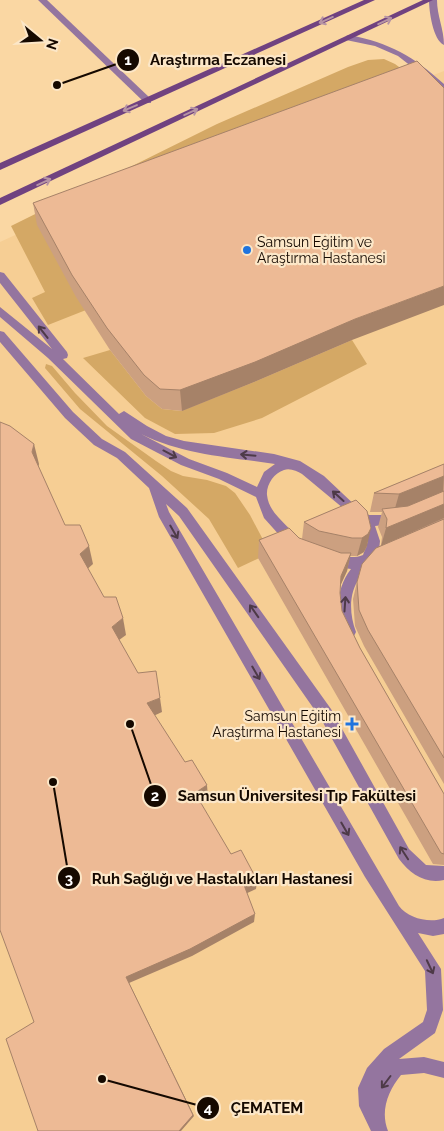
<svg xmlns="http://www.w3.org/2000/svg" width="444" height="1131" font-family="Raleway,sans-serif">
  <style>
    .built { fill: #f6ce94 }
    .green { fill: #d4a865 }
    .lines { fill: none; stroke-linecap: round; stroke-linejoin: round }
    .lane { fill: #94759f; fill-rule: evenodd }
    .street { fill: #94759f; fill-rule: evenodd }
    .secondary { fill: #704280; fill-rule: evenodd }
    .wall { fill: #cca080 }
    .shaded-wall { fill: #a68268 }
    .building { fill: #edba95; stroke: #a68268 }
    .oneway { stroke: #b694a4 }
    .oneway2 { stroke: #4e3a48 }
    .poi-dot { fill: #2074de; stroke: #fce7c8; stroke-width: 2 }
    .labels { text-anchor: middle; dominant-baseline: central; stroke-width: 4.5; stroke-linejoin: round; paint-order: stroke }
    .poi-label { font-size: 14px; fill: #150900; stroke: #fce7c8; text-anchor: start }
    .leader { fill: none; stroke: #150900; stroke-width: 2 }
    .callout-dot { fill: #150900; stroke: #fce7c8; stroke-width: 2 }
    .mark-label { font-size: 15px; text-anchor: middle; font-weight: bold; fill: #fff }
    .callout-label { font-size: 15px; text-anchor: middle; font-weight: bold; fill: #150900; stroke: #fce7c8; stroke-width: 4.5; stroke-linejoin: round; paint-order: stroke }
  </style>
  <rect width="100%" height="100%" fill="#fad7a3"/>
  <polygon class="built" points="444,71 444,1131 0,1131 0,242 37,225"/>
  <g class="green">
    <polygon points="384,59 395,64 418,81 86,310 48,325 32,298 45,292 11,226 217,124 348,67 368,60"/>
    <polygon points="352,340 367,364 262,418 214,433 175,434 145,418 83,358 110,350 146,396 162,409 181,411 254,382"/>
    <polygon points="46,364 52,366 75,393 107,426 156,461 171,471 183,476 207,480 226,486 235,493 250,515 270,553 238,568 209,519 162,476 80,409 45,368"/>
  </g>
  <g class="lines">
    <g class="lane">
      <path d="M 429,0 L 437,0 C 437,16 444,29 444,45 C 433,40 429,11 429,0 Z"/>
      <path d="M 349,35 C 390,43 413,56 444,84 L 444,92 L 398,56 L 375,46 L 346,40 L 346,36 Z"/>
      <path d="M 0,272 L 4,273 L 67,352 L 68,355 L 67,358 L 63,359 L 119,414 L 124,411 L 147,426 L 166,436 L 184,441 L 274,454 L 300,461 L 324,476 L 359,509 L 369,515 L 400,515 L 402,519 L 400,523 L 375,526 L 380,541 L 379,550 L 386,550 L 388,554 L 386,558 C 354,570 344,600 356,632 L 354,636 L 349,638 L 344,636 C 335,615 336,588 351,569 L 330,566 L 328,562 L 330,558 C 341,554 352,560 363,555 L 368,541 L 361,523 L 302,474 C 297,471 290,468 284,470 C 274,473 266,485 267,495 C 269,516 292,526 300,543 L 298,547 L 294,548 L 290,547 L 264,518 L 256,497 L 219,479 L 181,465 L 131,439 L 48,358 L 0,317 L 0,307 L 52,349 L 0,283 ZM 141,434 C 184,455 229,457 275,464 L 264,472 L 257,487 L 227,473 L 189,459 Z"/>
      <path d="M 0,331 L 4,332 L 73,412 L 102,439 L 125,452 L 187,508 L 331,709 L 409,849 L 426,865 L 444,866 L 444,880 C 425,884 410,874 399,859 L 321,719 L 179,516 L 166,504 L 169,512 L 399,906 C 408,918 430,924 444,918 L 444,934 L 433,936 L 418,933 L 441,969 L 443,1010 L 435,1033 L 399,1059 L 424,1057 L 444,1062 L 444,1078 L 424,1073 L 401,1075 C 388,1091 380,1111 388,1131 L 371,1131 L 359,1106 L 358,1088 L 367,1068 L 384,1049 L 423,1022 L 427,1010 L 425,971 L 365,877 L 159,517 L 149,488 L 117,458 L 94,445 L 65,418 L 0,342 Z"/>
    </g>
    <polygon class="street" points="38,0 47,0 151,99 151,103 145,103"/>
    <g class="secondary">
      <polygon points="364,0 375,0 0,170 0,163"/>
      <polygon points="423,0 433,0 0,205 0,198"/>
    </g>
  </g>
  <g class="wall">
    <polygon points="33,203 352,340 254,382 182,411 162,409 146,396 110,350 76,297 37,225"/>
    <polygon points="444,464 444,784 364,646 355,626 353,599 357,582 381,545 382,537 378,527 382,512 370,512 374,493"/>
    <polygon points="356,500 367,546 364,552 357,556 350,556 347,571 340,586 340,593 342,611 360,648 444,794 444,865 433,864 258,558 259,540 299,538 302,539 304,522"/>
  </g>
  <g class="shaded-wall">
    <polygon points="444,286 444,305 352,340 254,382 182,411 180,390 355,319"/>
    <polygon points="34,444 39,464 37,472 32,452"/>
    <polygon points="444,476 443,492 394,512 399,494"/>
    <polygon points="444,504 444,518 381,546 386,528"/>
    <polygon points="371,528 367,546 364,552 357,556 362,538"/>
    <polygon points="89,546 93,564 84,572 80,554"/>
    <polygon points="351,553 347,571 337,593 341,576"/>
    <polygon points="123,618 126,635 115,643 112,627"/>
    <polygon points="160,698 162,712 149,718 147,703"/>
    <polygon points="207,785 208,798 196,805 195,793"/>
    <polygon points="257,880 256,889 243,895 244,885"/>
    <polygon points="255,914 254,922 192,956 129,983 194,1116 181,1131 179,1131 126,977"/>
  </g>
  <g class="building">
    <polygon points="417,61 444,88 444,286 355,319 255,362 180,390 160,389 144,375 107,328 72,275 33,203"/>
    <polygon points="0,422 10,426 34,444 32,452 65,525 80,525 89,546 80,554 104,597 116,597 123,618 112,627 138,673 156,671 160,698 147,703 185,762 192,760 207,785 195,793 231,854 241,850 257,880 244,885 255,914 190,949 126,977 193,1115 179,1131 38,1131 6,1039 34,1022 0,930"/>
    <polygon points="444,464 444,476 399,494 374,493"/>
    <polygon points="444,491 444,504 386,528 387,519 382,509 408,506"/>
    <polygon points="356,500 367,511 371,528 368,534 362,538 352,538 319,531 304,522"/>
    <polygon points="444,519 444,758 368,630 359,610 357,582 362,564 376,548"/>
    <polygon points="289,528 299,538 341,553 351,553 341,576 340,593 342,611 360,648 444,794 444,854 441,853 259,540"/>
  </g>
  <defs><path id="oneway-shaft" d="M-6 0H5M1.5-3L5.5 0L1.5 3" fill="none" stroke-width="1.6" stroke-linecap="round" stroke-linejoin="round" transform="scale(1.25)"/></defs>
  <g class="oneway">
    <use href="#oneway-shaft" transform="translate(326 20) rotate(156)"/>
    <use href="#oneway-shaft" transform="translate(385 21) rotate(-25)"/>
    <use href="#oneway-shaft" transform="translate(130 108) rotate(157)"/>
    <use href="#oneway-shaft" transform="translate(191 112) rotate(-25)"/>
    <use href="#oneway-shaft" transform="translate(44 182) rotate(-25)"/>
  </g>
  <g class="oneway2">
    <use href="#oneway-shaft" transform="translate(43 332) rotate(-128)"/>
    <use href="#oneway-shaft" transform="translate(170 454) rotate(28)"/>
    <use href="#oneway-shaft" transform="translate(248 455) rotate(-175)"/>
    <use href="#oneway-shaft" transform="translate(338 496) rotate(-138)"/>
    <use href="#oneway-shaft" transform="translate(174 532) rotate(60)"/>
    <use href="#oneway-shaft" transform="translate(345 604) rotate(-86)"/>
    <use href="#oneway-shaft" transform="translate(254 611) rotate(-125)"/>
    <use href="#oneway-shaft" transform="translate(256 673) rotate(60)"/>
    <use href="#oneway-shaft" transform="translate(345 829) rotate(60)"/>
    <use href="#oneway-shaft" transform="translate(404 853) rotate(-123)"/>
    <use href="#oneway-shaft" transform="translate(430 967) rotate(65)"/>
    <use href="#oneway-shaft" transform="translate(386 1082) rotate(127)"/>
  </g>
  <g class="poi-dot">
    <circle cx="247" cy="250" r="5"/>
    <path d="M349.5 716.5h5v5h5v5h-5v5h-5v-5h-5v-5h5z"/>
  </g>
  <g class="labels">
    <g class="poi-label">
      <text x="257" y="242">Samsun Eğitim ve<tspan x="257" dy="16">Araştırma Hastanesi</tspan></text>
      <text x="341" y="716" text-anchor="end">Samsun Eğitim<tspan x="341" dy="16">Araştırma Hastanesi</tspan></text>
    </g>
  </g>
  <path class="leader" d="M57 85L128 60M130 724L155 796M53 782L69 878M102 1079L208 1108"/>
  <g class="callout-dot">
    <circle cx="57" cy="85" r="5"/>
    <circle cx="130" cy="724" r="5"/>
    <circle cx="53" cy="782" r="5"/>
    <circle cx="102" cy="1079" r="5"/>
    <circle cx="128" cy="60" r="12"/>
    <circle cx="155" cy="796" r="12"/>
    <circle cx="69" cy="878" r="12"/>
    <circle cx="208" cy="1108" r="12"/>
  </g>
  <g class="mark-label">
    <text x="128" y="65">1</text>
    <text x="155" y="801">2</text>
    <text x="69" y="884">3</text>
    <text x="208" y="1113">4</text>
  </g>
  <g class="callout-label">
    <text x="218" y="65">Araştırma Eczanesi</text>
    <text x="297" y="801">Samsun Üniversitesi Tıp Fakültesi</text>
    <text x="222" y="884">Ruh Sağlığı ve Hastalıkları Hastanesi</text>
    <text x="267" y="1113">ÇEMATEM</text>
  </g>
  <g transform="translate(40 40) rotate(108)" stroke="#fce7c8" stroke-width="4" paint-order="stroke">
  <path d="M0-4L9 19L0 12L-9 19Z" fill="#150900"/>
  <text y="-8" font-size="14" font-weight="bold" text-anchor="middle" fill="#150900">N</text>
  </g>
</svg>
